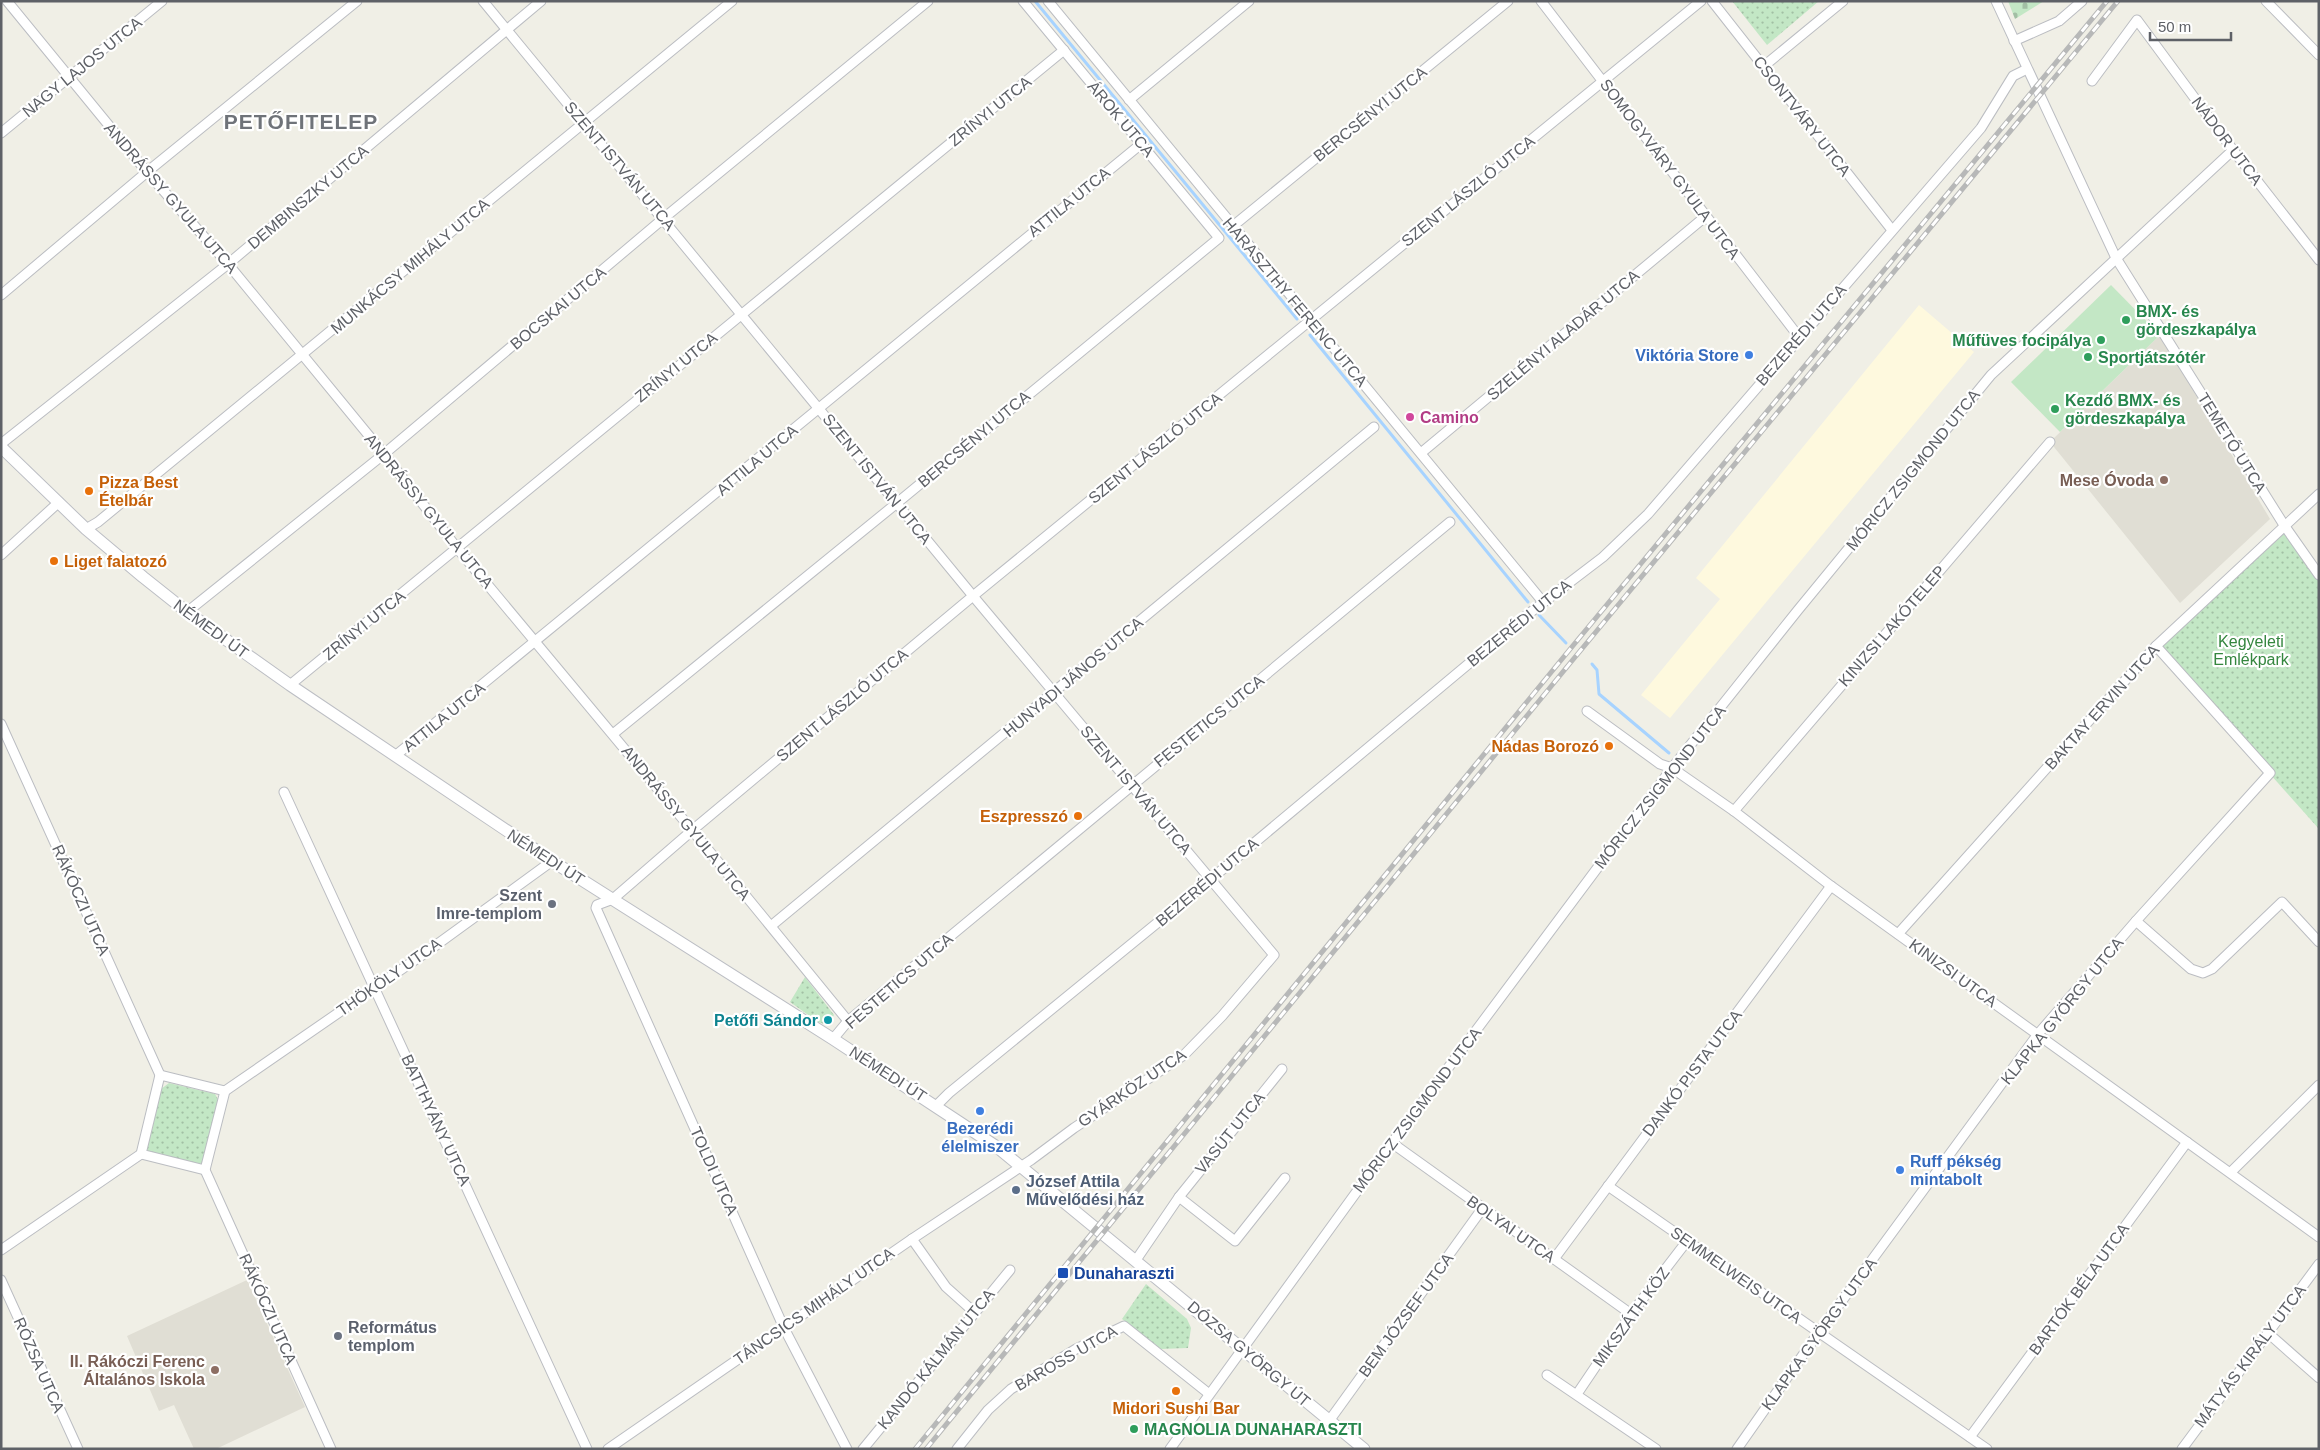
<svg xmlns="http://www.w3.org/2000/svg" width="2320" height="1450" font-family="Helvetica,sans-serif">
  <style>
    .commercial { fill: #fef9de }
    .education { fill: #e0ded4 }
    .green { fill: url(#green-dots) }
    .cemetery { fill: url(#cemetery-stones) }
    .pitch { fill: #c3e7c5 }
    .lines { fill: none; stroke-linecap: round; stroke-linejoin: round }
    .stream { stroke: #a7d3ff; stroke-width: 3 }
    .street-casing { stroke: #bbbdc2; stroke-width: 11 }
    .secondary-casing { stroke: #bcbec4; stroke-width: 13 }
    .street { stroke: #fff; stroke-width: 9 }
    .secondary { stroke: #fff; stroke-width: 11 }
    .rail-casing { stroke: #b7b8b8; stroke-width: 5 }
    .rail { stroke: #fff; stroke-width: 3; stroke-dasharray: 9; stroke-linecap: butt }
    .leisure-dot { fill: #2e9e5b; stroke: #fff; stroke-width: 2 }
    .shop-dot { fill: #3f7fe0; stroke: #fff; stroke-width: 2 }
    .hotel-dot { fill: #d1479c; stroke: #fff; stroke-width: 2 }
    .education-dot { fill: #8d6e63; stroke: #fff; stroke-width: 2 }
    .food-dot { fill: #e8710a; stroke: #fff; stroke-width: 2 }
    .worship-dot { fill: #6b7280; stroke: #fff; stroke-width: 2 }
    .culture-dot { fill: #0f9aa8; stroke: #fff; stroke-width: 2 }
    .service-dot { fill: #5c6f8a; stroke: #fff; stroke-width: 2 }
    .transit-dot { fill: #1a4fb4; stroke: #fff; stroke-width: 2 }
    .labels { text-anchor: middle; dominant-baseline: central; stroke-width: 4.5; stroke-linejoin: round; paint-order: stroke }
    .street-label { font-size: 16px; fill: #5e6167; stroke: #fff }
    .leisure-label { font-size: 16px; font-weight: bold; fill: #27864d; stroke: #fff; text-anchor: start }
    .shop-label { font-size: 16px; font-weight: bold; fill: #366cbe; stroke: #fff; text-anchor: end }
    .hotel-label { font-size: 16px; font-weight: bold; fill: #b23c85; stroke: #fff; text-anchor: start }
    .education-label { font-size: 16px; font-weight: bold; fill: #785e54; stroke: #fff; text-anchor: end }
    .food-label { font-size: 16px; font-weight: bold; fill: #c56008; stroke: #fff; text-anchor: start }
    .park-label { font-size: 16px; fill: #35863f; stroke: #fff }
    .worship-label { font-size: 16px; font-weight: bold; fill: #5b616d; stroke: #fff; text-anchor: end }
    .culture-label { font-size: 16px; font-weight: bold; fill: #0d838f; stroke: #fff; text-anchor: end }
    .service-label { font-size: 16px; font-weight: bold; fill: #4e5e75; stroke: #fff; text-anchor: start }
    .transit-label { font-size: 16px; font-weight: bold; fill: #164399; stroke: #fff; text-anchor: start }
    .district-label { font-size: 21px; font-weight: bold; letter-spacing: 1px; fill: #6f7379; stroke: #fff }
  </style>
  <defs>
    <pattern id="green-dots" width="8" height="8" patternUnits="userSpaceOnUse" patternTransform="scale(1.25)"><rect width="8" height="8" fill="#c3e7c5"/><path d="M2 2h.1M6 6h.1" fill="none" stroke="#a2bfa4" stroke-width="1.8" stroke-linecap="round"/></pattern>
    <pattern id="cemetery-stones" width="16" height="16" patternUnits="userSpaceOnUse" patternTransform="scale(1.25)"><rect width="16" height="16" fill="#c3e7c5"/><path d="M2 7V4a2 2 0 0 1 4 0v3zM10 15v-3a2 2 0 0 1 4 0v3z" fill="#a2bfa4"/></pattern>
  </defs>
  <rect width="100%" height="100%" fill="#f0efe6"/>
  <polygon class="commercial" points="1919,305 1974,352 1670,718 1641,695 1720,599 1696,578"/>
  <g class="education">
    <polygon points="2160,335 2270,519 2180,603 2050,442"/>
    <polygon points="247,1280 305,1407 216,1449 194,1449 174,1405 159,1411 127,1336"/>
  </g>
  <g class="green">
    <polygon points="1732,1 1819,1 1767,45"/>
    <polygon points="2284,525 2319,582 2319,829 2156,646"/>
    <polygon points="805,977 834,1015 831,1020 824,1024 818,1022 790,1002"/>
    <polygon points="169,1083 215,1094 220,1103 205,1160 196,1167 147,1155 145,1149 161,1089"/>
    <polygon points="1146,1284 1187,1319 1191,1328 1188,1348 1161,1349 1122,1319"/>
  </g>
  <polygon class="cemetery" points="2008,1 2044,1 2015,19"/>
  <polygon class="pitch" points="2111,285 2160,335 2060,432 2011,382"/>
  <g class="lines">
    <g class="stream">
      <polyline points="1035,1 1297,319"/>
      <polyline points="1310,335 1528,602"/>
      <polyline points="1539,615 1566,643"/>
      <polyline points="1592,664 1597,670 1599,694 1669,753"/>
    </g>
    <defs>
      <g id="street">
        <polyline points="7,1 147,172 228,264 384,454 457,548 692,830 848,1021"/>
        <polyline points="483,1 973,596 1274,955 1222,1016 1184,1055 1074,1128 1031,1160 912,1239 608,1449"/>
        <polyline points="1048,1 1543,602"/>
        <polyline points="1541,1 1799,337"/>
        <polyline points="1712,1 1892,230"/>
        <polyline points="1996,1 2116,258 2284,525 2319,575"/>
        <polyline points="2266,1 2319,55"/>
        <polyline points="2014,41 2059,21 2082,1"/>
        <polyline points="1764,66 1843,1"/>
        <polyline points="2092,81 2137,20 2233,150 2319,260"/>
        <polyline points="1129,100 1249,1"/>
        <polyline points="1,133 162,1"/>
        <polyline points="1233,226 1508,1"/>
        <polyline points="1,295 147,172 357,1"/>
        <polyline points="1,444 228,264 541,1"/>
        <polyline points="1421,453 1706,216"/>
        <polyline points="86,529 98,522 732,1"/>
        <polyline points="1,555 59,502"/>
        <polyline points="187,612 384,454 664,218 928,1"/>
        <polyline points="290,685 1064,50"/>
        <polyline points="1587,711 1660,764 1672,768 1734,811 1831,886 2319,1237"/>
        <polyline points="1,724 160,1075"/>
        <polyline points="613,734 897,503 1219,238 1023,1"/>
        <polyline points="395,756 1141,144"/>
        <polyline points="284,792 587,1449"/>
        <polyline points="1734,811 2050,442"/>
        <polyline points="2136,921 2191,969 2203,973 2212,969 2282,902 2319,942"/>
        <polyline points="771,926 1374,427"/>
        <polyline points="1898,934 2156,646 2319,494"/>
        <polyline points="833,1039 848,1021 1450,522"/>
        <polygon points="160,1075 225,1091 205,1170 141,1154"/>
        <polyline points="225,1091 428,951 552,861"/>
        <polyline points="936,1106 949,1093 1211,879 1527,615 1603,557 1648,514 1981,128 2013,76 2027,69"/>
        <polyline points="1392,1143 1631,1314"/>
        <polyline points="205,1170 331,1449"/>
        <polyline points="2231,1172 2319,1085"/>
        <polyline points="1608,1186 1987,1449"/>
        <polyline points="1179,1197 1235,1241 1285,1178"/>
        <polyline points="912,1239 946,1287 974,1312"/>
        <polyline points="1,1250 141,1154"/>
        <polyline points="1554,1259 1831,886"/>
        <polyline points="1136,1260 1179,1197 1282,1069"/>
        <polyline points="1,1280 78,1449"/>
        <polyline points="2268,1333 2319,1378"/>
        <polyline points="1547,1375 1656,1449"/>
        <polyline points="1577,1394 1631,1314 1687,1241"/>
        <polyline points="1329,1421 1482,1209"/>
        <polyline points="1970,1437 2187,1142"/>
        <polyline points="847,1449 784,1328 596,908 597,905 613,899 695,828 973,596 1701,1"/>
        <polyline points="863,1449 1010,1270"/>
        <polyline points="957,1449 988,1410 1011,1389 1076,1349 1124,1326 1208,1393"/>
        <polyline points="1170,1449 1392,1143 1672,768 1798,610 1991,375 2233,150"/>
        <polyline points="1737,1449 1819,1332 2038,1034 2136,921 2270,773 2156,646"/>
        <polyline points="2182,1449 2319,1264"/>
      </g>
      <polyline id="secondary" points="1,447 86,529 143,577 187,612 290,685 552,861 833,1039 997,1147 1364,1449"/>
    </defs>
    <use href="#street" class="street-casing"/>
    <use href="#secondary" class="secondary-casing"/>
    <use href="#street" class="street"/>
    <use href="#secondary" class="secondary"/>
    <defs>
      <g id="rail">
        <polyline points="915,1449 1571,648 2107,1"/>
        <polyline points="926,1449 1571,662 2118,1"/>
      </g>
    </defs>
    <use href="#rail" class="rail-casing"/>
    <use href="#rail" class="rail"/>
  </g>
  <g class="leisure-dot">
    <circle cx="2126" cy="320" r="5"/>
    <circle cx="2101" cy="340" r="5"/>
    <circle cx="2088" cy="357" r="5"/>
    <circle cx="2055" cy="409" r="5"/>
    <circle cx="1134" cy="1429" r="5"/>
  </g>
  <g class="shop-dot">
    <circle cx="1749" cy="355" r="5"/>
    <circle cx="980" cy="1111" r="5"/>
    <circle cx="1900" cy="1170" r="5"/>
  </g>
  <circle class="hotel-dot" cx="1410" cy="417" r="5"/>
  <g class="education-dot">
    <circle cx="2164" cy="480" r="5"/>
    <circle cx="215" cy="1370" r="5"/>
  </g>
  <g class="food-dot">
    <circle cx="89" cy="491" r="5"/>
    <circle cx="54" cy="561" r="5"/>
    <circle cx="1609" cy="746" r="5"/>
    <circle cx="1078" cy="816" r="5"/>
    <circle cx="1176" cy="1391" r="5"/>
  </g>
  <g class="worship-dot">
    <circle cx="552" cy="904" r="5"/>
    <circle cx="338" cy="1336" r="5"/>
  </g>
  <circle class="culture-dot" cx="828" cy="1020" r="5"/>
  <circle class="service-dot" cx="1016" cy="1190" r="5"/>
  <rect class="transit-dot" x="1057" y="1267" width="12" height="12" rx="2.5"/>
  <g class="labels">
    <g class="street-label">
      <text transform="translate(82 67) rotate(-39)">NAGY LAJOS UTCA</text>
      <text transform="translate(990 111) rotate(-39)">ZRÍNYI UTCA</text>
      <text transform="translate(1370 114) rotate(-39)">BERCSÉNYI UTCA</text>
      <text transform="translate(1802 116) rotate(52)">CSONTVÁRY UTCA</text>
      <text transform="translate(1121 119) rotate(50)">ÁROK UTCA</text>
      <text transform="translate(2227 141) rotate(53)">NÁDOR UTCA</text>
      <text transform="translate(620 166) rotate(50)">SZENT ISTVÁN UTCA</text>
      <text transform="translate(1670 169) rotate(53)">SOMOGYVÁRY GYULA UTCA</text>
      <text transform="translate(1468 191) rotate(-39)">SZENT LÁSZLÓ UTCA</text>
      <text transform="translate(308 197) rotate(-40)">DEMBINSZKY UTCA</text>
      <text transform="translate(171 198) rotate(49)">ANDRÁSSY GYULA UTCA</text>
      <text transform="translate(1069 202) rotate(-39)">ATTILA UTCA</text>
      <text transform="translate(410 266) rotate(-40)">MUNKÁCSY MIHÁLY UTCA</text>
      <text transform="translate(1295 302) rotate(50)">HARASZTHY FERENC UTCA</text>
      <text transform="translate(558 308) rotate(-40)">BOCSKAI UTCA</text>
      <text transform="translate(1563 335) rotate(-40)">SZELÉNYI ALADÁR UTCA</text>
      <text transform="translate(1801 335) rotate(-49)">BEZERÉDI UTCA</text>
      <text transform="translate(676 367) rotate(-39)">ZRÍNYI UTCA</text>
      <text transform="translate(974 439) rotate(-40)">BERCSÉNYI UTCA</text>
      <text transform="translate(2232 443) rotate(58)">TEMETŐ UTCA</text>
      <text transform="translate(1155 448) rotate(-39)">SZENT LÁSZLÓ UTCA</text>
      <text transform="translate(757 460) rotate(-40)">ATTILA UTCA</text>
      <text transform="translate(1913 470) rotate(-51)">MÓRICZ ZSIGMOND UTCA</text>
      <text transform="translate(877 479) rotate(51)">SZENT ISTVÁN UTCA</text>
      <text transform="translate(429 511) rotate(51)">ANDRÁSSY GYULA UTCA</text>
      <text transform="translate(1519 623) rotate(-39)">BEZERÉDI UTCA</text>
      <text transform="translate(364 625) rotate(-39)">ZRÍNYI UTCA</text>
      <text transform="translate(1892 626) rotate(-49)">KINIZSI LAKÓTELEP</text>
      <text transform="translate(211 629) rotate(36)">NÉMEDI ÚT</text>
      <text transform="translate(1073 677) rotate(-40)">HUNYADI JÁNOS UTCA</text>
      <text transform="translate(842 705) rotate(-40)">SZENT LÁSZLÓ UTCA</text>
      <text transform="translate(2102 707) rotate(-48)">BAKTAY ERVIN UTCA</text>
      <text transform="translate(444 717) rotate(-39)">ATTILA UTCA</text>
      <text transform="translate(1209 721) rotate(-39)">FESTETICS UTCA</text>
      <text transform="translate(1660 787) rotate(-52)">MÓRICZ ZSIGMOND UTCA</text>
      <text transform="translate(1136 790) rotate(50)">SZENT ISTVÁN UTCA</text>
      <text transform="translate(686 823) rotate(51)">ANDRÁSSY GYULA UTCA</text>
      <text transform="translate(546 857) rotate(33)">NÉMEDI ÚT</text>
      <text transform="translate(1207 882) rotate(-40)">BEZERÉDI UTCA</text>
      <text transform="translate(81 900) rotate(66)">RÁKÓCZI UTCA</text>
      <text transform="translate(1953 973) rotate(36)">KINIZSI UTCA</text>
      <text transform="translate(389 977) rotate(-35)">THÖKÖLY UTCA</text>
      <text transform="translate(899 981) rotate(-41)">FESTETICS UTCA</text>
      <text transform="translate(2062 1011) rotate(-51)">KLAPKA GYÖRGY UTCA</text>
      <text transform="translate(1692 1073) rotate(-53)">DANKÓ PISTA UTCA</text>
      <text transform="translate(888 1074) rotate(33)">NÉMEDI ÚT</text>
      <text transform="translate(1132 1088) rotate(-34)">GYÁRKÖZ UTCA</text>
      <text transform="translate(1417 1110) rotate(-53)">MÓRICZ ZSIGMOND UTCA</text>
      <text transform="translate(436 1120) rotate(65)">BATTHYÁNY UTCA</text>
      <text transform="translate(1230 1133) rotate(-51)">VASÚT UTCA</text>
      <text transform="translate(714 1171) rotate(66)">TOLDI UTCA</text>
      <text transform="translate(1511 1229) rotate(35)">BOLYAI UTCA</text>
      <text transform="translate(1736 1275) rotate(35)">SEMMELWEIS UTCA</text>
      <text transform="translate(2079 1289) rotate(-54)">BARTÓK BÉLA UTCA</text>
      <text transform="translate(814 1306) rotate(-35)">TÁNCSICS MIHÁLY UTCA</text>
      <text transform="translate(268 1309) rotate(66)">RÁKÓCZI UTCA</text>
      <text transform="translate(1406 1315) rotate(-54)">BEM JÓZSEF UTCA</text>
      <text transform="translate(1631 1317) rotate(-54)">MIKSZÁTH KÖZ</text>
      <text transform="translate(1819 1334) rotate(-54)">KLAPKA GYÖRGY UTCA</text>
      <text transform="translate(1249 1354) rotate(40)">DÓZSA GYÖRGY ÚT</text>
      <text transform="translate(2250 1356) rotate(-53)">MÁTYÁS KIRÁLY UTCA</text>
      <text transform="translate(1066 1358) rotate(-30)">BAROSS UTCA</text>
      <text transform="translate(936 1359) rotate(-51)">KANDÓ KÁLMÁN UTCA</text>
      <text transform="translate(39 1365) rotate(66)">RÓZSA UTCA</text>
    </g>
    <g class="leisure-label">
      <text x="2136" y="311">BMX- és<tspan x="2136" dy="18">gördeszkapálya</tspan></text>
      <text x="2091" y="340" text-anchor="end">Műfüves focipálya</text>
      <text x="2098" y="357">Sportjátszótér</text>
      <text x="2065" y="400">Kezdő BMX- és<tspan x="2065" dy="18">gördeszkapálya</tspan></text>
      <text x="1144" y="1429">MAGNOLIA DUNAHARASZTI</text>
    </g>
    <g class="shop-label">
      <text x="1739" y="355">Viktória Store</text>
      <text x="980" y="1128" text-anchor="middle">Bezerédi<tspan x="980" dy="18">élelmiszer</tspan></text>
      <text x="1910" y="1161" text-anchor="start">Ruff pékség<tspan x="1910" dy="18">mintabolt</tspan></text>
    </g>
    <g class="hotel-label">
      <text x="1420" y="417">Camino</text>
    </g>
    <g class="education-label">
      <text x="2154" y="480">Mese Óvoda</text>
      <text x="205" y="1361">II. Rákóczi Ferenc<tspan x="205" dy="18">Általános Iskola</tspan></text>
    </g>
    <g class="food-label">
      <text x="99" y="482">Pizza Best<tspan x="99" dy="18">Ételbár</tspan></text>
      <text x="64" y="561">Liget falatozó</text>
      <text x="1599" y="746" text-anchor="end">Nádas Borozó</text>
      <text x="1068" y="816" text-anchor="end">Eszpresszó</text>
      <text x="1176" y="1408" text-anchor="middle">Midori Sushi Bar</text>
    </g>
    <g class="park-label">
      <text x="2251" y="641">Kegyeleti<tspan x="2251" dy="18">Emlékpark</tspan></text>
    </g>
    <g class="worship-label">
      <text x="542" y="895">Szent<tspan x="542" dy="18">Imre-templom</tspan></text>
      <text x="348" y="1327" text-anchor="start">Református<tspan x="348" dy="18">templom</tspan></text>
    </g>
    <g class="culture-label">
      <text x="818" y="1020">Petőfi Sándor</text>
    </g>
    <g class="service-label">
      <text x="1026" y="1181">József Attila<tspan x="1026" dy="18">Művelődési ház</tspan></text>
    </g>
    <g class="transit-label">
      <text x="1074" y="1273">Dunaharaszti</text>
    </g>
    <g class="district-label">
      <text x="301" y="121">PETŐFITELEP</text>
    </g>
  </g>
  <rect width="2320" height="1450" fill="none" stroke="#5e6167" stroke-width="5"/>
  <path d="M2150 32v8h81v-8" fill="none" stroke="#5e6167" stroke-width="2.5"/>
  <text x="2158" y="32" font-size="15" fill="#5e6167" stroke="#ffffff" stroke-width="4" paint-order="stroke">50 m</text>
</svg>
